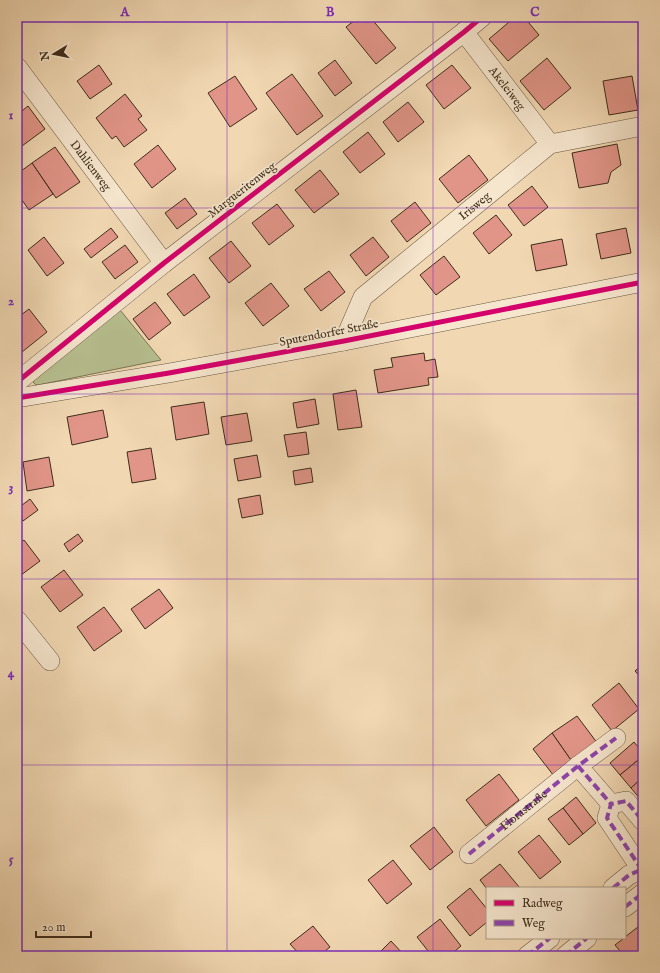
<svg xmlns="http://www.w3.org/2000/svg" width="660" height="973" font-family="'IM FELL English',serif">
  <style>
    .green { fill: #b7bf8f; stroke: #7a7654 }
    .building { fill: #e19588; stroke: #3e2d1a }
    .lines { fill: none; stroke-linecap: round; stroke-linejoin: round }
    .minor-casing { stroke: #6b5840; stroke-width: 20 }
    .minor { stroke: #f6e6ce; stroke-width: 19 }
    .quiet { stroke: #8e44ad; stroke-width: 4; stroke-dasharray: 8 4; stroke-linecap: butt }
    .cycleway-casing { stroke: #f6e6ce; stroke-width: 8 }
    .cycleway { stroke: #d6006c; stroke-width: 5 }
    .grid { fill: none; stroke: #7b2cbf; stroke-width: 1; stroke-opacity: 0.55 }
    .labels { text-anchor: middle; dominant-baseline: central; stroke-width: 3.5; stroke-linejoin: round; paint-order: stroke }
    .street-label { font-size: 12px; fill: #3e2d1a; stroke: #f6e6ce }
    .neatline { fill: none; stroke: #7b2cbf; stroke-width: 1.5 }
    .grid-label { font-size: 13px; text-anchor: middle; font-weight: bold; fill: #7b2cbf }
  </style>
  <rect width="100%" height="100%" fill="#f1d8b3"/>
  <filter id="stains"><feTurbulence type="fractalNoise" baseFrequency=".005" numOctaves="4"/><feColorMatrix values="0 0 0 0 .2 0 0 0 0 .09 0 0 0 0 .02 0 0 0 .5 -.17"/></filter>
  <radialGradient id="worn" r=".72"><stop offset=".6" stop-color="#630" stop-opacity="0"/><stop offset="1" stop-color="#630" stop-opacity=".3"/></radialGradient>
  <polygon class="green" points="120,310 161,360 38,385 36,385 33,382 33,380"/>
  <g class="building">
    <polygon points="17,17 29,17 17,27"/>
    <polygon points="359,17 370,17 396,48 376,64 346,27"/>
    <polygon points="515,17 524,17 539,35 508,61 489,39"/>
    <polygon points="618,17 641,17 618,21"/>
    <polygon points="547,58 571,88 544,110 520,81"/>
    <polygon points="335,60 352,83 335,96 318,73"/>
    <polygon points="99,65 112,84 90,99 77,81"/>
    <polygon points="452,65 471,88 444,109 426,85"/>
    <polygon points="292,74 323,116 297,135 266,93"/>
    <polygon points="235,76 257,109 230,127 208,93"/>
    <polygon points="632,76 638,110 609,115 603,81"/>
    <polygon points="125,94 142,116 138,119 147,130 124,147 116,136 112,139 96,118"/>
    <polygon points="408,102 424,122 398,142 383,122"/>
    <polygon points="28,106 45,129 22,146 17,139 17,115"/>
    <polygon points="368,132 385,154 360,173 343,152"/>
    <polygon points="643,141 643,170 638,142"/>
    <polygon points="617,144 621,165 611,172 608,183 579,188 572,153"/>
    <polygon points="158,145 176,169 152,188 134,164"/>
    <polygon points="55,147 80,182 56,198 32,163"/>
    <polygon points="469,155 488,180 458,203 439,179"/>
    <polygon points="32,163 53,194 29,210 17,193 17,174"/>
    <polygon points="320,170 339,194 314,213 295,190"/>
    <polygon points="532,186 548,207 524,226 508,205"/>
    <polygon points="185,198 197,214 177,229 165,213"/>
    <polygon points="415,202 431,223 407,242 391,221"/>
    <polygon points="277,204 294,226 269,245 252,223"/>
    <polygon points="496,215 512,235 489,254 473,233"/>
    <polygon points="111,228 118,237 91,258 84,249"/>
    <polygon points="626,228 631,253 601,259 596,234"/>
    <polygon points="44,237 64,263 47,276 28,250"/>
    <polygon points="373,237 389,257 366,276 350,255"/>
    <polygon points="562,239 567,265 536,271 531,245"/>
    <polygon points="231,241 251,266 229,283 209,258"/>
    <polygon points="125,245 138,262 115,279 102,262"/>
    <polygon points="444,256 460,277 436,295 420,275"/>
    <polygon points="329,271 345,292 321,311 304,289"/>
    <polygon points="194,274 210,297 184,316 167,294"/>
    <polygon points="271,283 289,306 263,326 245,303"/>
    <polygon points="155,302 171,323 149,340 133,319"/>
    <polygon points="29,309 47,332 17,356 17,318"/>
    <polygon points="424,353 425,361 435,359 438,377 428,378 429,385 378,393 374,370 393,367 391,358"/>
    <polygon points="356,390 362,427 338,430 333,394"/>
    <polygon points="315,399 319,424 297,428 293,403"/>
    <polygon points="204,402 209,434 176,440 171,407"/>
    <polygon points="103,410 108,437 72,445 67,417"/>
    <polygon points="247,413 252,441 226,445 221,417"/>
    <polygon points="306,432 309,454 288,457 284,435"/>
    <polygon points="151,448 156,479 132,483 127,452"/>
    <polygon points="257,455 261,477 238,481 234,459"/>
    <polygon points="49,457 54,486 27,491 23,462"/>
    <polygon points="311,468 313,482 295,485 293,471"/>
    <polygon points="260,495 263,514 242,518 238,499"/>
    <polygon points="30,499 38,510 23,521 17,512 17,509"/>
    <polygon points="78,534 83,541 69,552 64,544"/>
    <polygon points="24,540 40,561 17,578 17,545"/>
    <polygon points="64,570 83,595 60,612 41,587"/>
    <polygon points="159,589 173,608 145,629 131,609"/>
    <polygon points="104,607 122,631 94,651 77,627"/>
    <polygon points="643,664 643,680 635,671"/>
    <polygon points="619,683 639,709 612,731 592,705"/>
    <polygon points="577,716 598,744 573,763 552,733"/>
    <polygon points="552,733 573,763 554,776 533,749"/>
    <polygon points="634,742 643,753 643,756 620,775 610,763"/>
    <polygon points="643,756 643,777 631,788 620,775"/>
    <polygon points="499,774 519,800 486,826 466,800"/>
    <polygon points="643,777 643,798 641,800 631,788"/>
    <polygon points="576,797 596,823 583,834 563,808"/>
    <polygon points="563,808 583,834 569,845 548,819"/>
    <polygon points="434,827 453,852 430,870 410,846"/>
    <polygon points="539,835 561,862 540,879 518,852"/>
    <polygon points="393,860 412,884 387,904 368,880"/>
    <polygon points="500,864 520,888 487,888 487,889 480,880"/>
    <polygon points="470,888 487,909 487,922 470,936 447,907"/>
    <polygon points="440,919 461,946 449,956 432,956 417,937"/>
    <polygon points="643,923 643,956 624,956 615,945 624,938 625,938 625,937"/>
    <polygon points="313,926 330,947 319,956 301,956 290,944"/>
    <polygon points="391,941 405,956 376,956"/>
  </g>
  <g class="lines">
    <defs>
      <g id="minor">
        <path id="s1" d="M 464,32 L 550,144"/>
        <path id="s2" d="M 17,67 L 164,263"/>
        <path id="s3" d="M 344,341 L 363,297 L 550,144 L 643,126"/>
        <polyline points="17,382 164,263 464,32 482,17"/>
        <polyline points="17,398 169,373 344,341 643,282"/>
        <polyline points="17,620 50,661"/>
        <polyline points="578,766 611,804"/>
        <polyline points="643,821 626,801 611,804 607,818 643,872"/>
        <path id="s4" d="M 469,854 L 578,766 L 616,738"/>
        <polyline points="613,888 629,875 643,869"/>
        <polyline points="625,907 643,893"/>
        <polyline points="527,956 550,938"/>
        <polyline points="565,956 587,938"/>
      </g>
    </defs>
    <use href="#minor" class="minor-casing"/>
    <use href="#minor" class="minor"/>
    <g class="quiet">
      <polyline points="578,766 611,804"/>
      <polyline points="469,854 578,766 616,738"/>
      <polyline points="642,870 607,818 611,804 626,801 643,821"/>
      <polyline points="613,888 629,875 643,869"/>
      <polyline points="625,907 643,893"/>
      <polyline points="527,956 550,938"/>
      <polyline points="565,956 587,938"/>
    </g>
    <defs>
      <g id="cycleway">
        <polyline points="17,382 164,263 464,32 482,17"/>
        <polyline points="17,398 169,373 344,341 643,282"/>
      </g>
    </defs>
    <use href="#cycleway" class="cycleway-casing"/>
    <use href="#cycleway" class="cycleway"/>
  </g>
  <path class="grid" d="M 227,17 L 227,956M 433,17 L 433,956M 17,208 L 643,208M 17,394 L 643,394M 17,579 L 643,579M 17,765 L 643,765"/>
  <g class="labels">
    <g class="street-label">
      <text stroke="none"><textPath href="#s1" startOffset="71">Akeleiweg</textPath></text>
      <text stroke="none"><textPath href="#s2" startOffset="123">Dahlienweg</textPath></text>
      <text transform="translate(242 190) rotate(-38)">Margueritenweg</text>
      <text stroke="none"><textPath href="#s3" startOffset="192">Irisweg</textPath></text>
      <text transform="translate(329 333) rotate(-11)">Sputendorfer Straße</text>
      <text stroke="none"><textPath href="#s4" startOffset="70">Florastraße</textPath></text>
    </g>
  </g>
  <rect width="660" height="973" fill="none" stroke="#f1d8b3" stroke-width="44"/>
  <rect x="486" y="887" width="140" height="52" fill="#f6e6ce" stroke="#ac9c86"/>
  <rect x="494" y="900" width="20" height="6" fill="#d6006c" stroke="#ac9c86"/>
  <text x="522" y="907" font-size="12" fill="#3e2d1a">Radweg</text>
  <rect x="494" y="920" width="20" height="6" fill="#8e44ad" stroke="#ac9c86"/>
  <text x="522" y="927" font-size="12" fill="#3e2d1a">Weg</text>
  <g transform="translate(54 54) rotate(260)" stroke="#f6e6ce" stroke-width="3" paint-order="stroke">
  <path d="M0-3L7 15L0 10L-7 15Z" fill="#3e2d1a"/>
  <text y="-6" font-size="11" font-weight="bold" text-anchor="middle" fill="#3e2d1a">N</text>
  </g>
  <path d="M36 931v6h55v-6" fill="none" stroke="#3e2d1a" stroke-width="2"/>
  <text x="42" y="931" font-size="12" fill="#3e2d1a" stroke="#f6e6ce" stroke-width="3" paint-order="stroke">20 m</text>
  <rect x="22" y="22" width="616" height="929" class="neatline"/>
  <g class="grid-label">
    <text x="125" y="16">A</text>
    <text x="330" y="16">B</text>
    <text x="535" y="16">C</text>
    <text x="11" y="119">1</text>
    <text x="11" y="305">2</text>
    <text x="11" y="491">3</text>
    <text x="11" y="677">4</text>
    <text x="11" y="863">5</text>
  </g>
  <rect width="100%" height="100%" filter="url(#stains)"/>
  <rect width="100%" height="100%" fill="url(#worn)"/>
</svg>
